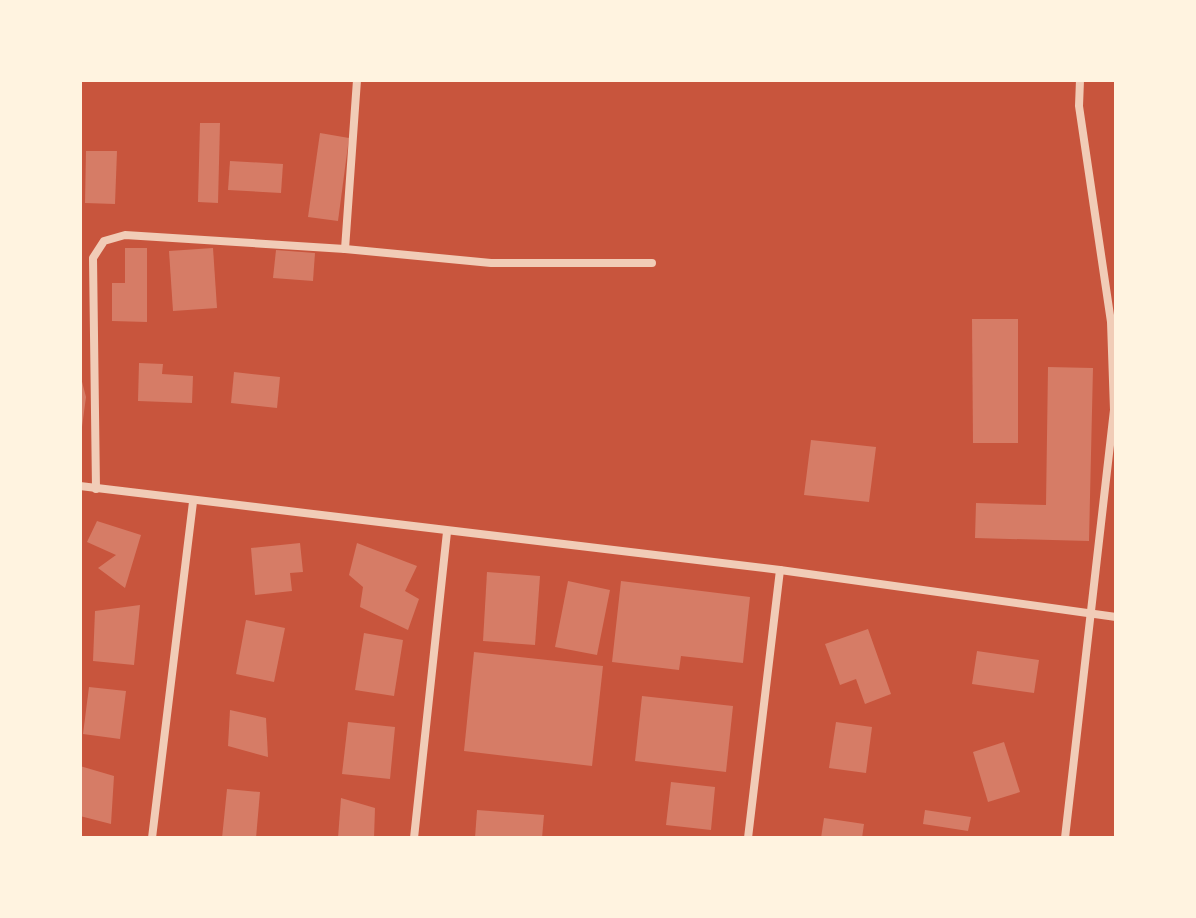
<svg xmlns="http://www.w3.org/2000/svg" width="1196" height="918" font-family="Rubik,sans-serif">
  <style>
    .building { fill: #d67c66 }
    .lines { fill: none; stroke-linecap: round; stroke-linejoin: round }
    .minor { stroke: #f1ccb7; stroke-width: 8 }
  </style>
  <rect width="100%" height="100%" fill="#c8553d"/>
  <g class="building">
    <polygon points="200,123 220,123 218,203 198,202"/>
    <polygon points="320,133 349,138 338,221 308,217"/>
    <polygon points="86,151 117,151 115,204 85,203"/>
    <polygon points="230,161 283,164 281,193 228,190"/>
    <polygon points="125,248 147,248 147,322 112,321 112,283 125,283"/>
    <polygon points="213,248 217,308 173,311 169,251"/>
    <polygon points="276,250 315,253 313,281 273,278"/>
    <polygon points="972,319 1018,319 1018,443 973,443"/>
    <polygon points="139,363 163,364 162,374 193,376 192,403 138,401"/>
    <polygon points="1048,367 1093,368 1089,541 975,538 976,503 1046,505"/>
    <polygon points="234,372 280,377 277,408 231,403"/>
    <polygon points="80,374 86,397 82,427 80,427"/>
    <polygon points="811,440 876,447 869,502 804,495"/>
    <polygon points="97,521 141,535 125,588 98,568 116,555 87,542"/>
    <polygon points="300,543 303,572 290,573 292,591 255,595 251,548"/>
    <polygon points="357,543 417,566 405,591 419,599 408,630 360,607 363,587 349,575"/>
    <polygon points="487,572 540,576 535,645 483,641"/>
    <polygon points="568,581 610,590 597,655 555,647"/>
    <polygon points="621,581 750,597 743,663 681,656 679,670 612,662"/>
    <polygon points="140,605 134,665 93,661 95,611"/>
    <polygon points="246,620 285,628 274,682 236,674"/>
    <polygon points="868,629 891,694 865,704 856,679 840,685 825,644"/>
    <polygon points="364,633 403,640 394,696 355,690"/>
    <polygon points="977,651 1039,660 1034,693 972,684"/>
    <polygon points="474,652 603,666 592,766 464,751"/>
    <polygon points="89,687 126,691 120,739 83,734"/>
    <polygon points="642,696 733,706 726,772 635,761"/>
    <polygon points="230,710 266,718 268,757 228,746"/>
    <polygon points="348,722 395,727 390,779 342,774"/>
    <polygon points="836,722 872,727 866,773 829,768"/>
    <polygon points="1004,742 1020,792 988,802 973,752"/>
    <polygon points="80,766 114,776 111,824 80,816"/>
    <polygon points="671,782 715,787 711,830 666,825"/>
    <polygon points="227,789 260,792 256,838 222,838"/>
    <polygon points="341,798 375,808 374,838 338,838"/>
    <polygon points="477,810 544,815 542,838 475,838"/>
    <polygon points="925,810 971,817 968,831 923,824"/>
    <polygon points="824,818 864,824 862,838 821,838"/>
  </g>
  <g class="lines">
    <g class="minor">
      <polyline points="345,249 357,80"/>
      <polyline points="80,486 780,570 1116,617"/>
      <polyline points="96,489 93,258 104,241 125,235 345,249 491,263 652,263"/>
      <polyline points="152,838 193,502"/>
      <polyline points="414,838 447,532"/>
      <polyline points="748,838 780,570"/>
      <polyline points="1065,838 1114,410 1111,322 1079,106 1080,80"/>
    </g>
  </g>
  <rect width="1196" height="918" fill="none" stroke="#fff3e0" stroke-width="164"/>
</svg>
